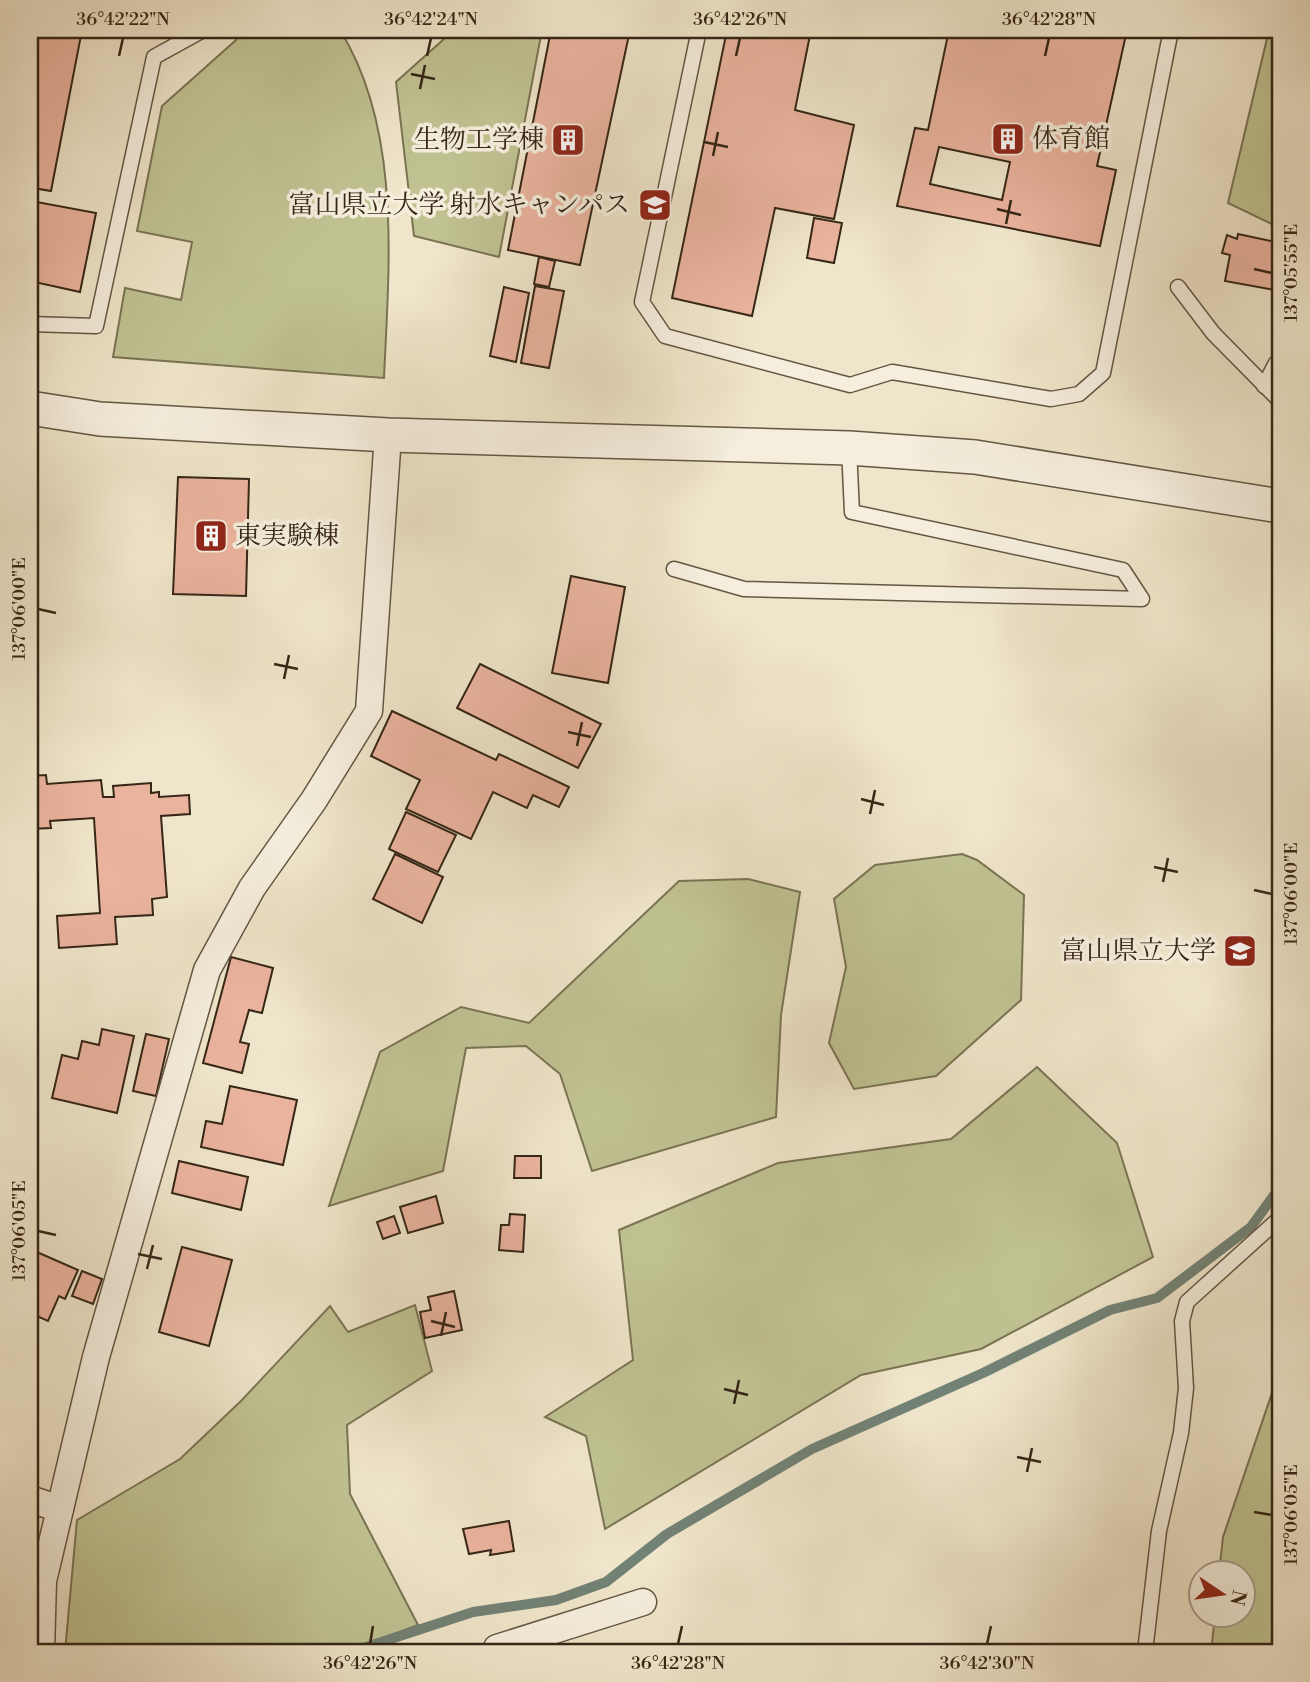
<svg xmlns="http://www.w3.org/2000/svg" width="1310" height="1682" font-family="'Libre Bodoni','Noto Serif JP',serif">
  <style>
    .green { fill: #c0c292; stroke: #7a7454; stroke-width: 2 }
    .lines { fill: none; stroke-linecap: round; stroke-linejoin: round }
    .stream { stroke: #728275; stroke-width: 10 }
    .building { fill: #eab39e; stroke: #352616; stroke-width: 2; fill-rule: evenodd }
    .service-casing { stroke: #645643; stroke-width: 17 }
    .minor-casing { stroke: #645643; stroke-width: 29 }
    .tertiary-casing { stroke: #645643; stroke-width: 36 }
    .service { stroke: #f5eedd; stroke-width: 14 }
    .minor { stroke: #f5eedd; stroke-width: 26 }
    .tertiary { stroke: #f5eedd; stroke-width: 33 }
    .ticks { fill: none; stroke: #352616; stroke-width: 2.5 }
    .labels { text-anchor: middle; dominant-baseline: central; stroke-width: 7; stroke-linejoin: round; paint-order: stroke }
    .poi-label { font-size: 26px; fill: #352616; stroke: #f5eedd; text-anchor: end }
    .neatline { fill: none; stroke: #352616; stroke-width: 2.5 }
    .ticks-label { font-size: 18px; text-anchor: middle; fill: #352616 }
  </style>
  <rect width="100%" height="100%" fill="#efe5ca"/>
  <filter id="stains"><feTurbulence type="fractalNoise" baseFrequency=".00286" numOctaves="4"/><feColorMatrix values="0 0 0 0 .2 0 0 0 0 .09 0 0 0 0 .02 0 0 0 .5 -.17"/></filter>
  <radialGradient id="worn" r=".72"><stop offset=".6" stop-color="#630" stop-opacity="0"/><stop offset="1" stop-color="#630" stop-opacity=".3"/></radialGradient>
  <g class="green">
    <path d="M 237,30 L 340,30 C 402,130 389,265 384,378 L 113,357 L 125,288 L 181,300 L 192,242 L 137,231 L 162,106 L 236,40 Z"/>
    <polygon points="454,30 542,30 499,257 414,236 396,82"/>
    <polygon points="1269,30 1280,30 1280,228 1228,203"/>
    <polygon points="962,854 977,860 1024,895 1021,1000 936,1076 854,1089 829,1043 846,967 834,899 875,865"/>
    <polygon points="748,879 800,892 781,1015 776,1117 592,1171 560,1074 526,1046 466,1048 443,1171 329,1206 380,1052 461,1007 529,1023 679,881"/>
    <polygon points="1037,1067 1117,1143 1153,1257 981,1349 861,1375 605,1529 586,1436 545,1417 633,1360 619,1230 778,1163 951,1139"/>
    <polygon points="415,1305 432,1371 347,1425 350,1494 418,1625 348,1652 65,1652 77,1520 180,1459 241,1401 330,1306 348,1332"/>
    <polygon points="1280,1383 1280,1652 1211,1652 1215,1616 1244,1616 1244,1574 1219,1573 1223,1537 1273,1390"/>
  </g>
  <g class="lines">
    <polyline class="stream" points="351,1652 473,1612 556,1600 606,1582 667,1534 812,1449 983,1373 1110,1310 1157,1298 1251,1227 1280,1187"/>
  </g>
  <g class="building">
    <polygon points="30,30 82,30 51,191 33,188 31,201 96,213 80,292 30,281"/>
    <polygon points="551,30 630,30 580,265 508,250"/>
    <polygon points="727,30 811,30 795,110 854,125 834,219 775,208 752,316 672,298"/>
    <path d="M 949,30 L 1127,30 L 1097,166 L 1116,170 L 1100,246 L 897,206 L 915,128 L 928,130 ZM 939,147 L 1010,162 L 1002,200 L 930,184 Z"/>
    <polygon points="814,218 842,223 834,263 807,258"/>
    <polygon points="1238,234 1275,242 1272,254 1280,256 1280,291 1225,281 1230,255 1222,253 1227,235 1237,239"/>
    <polygon points="539,257 555,261 549,287 534,284"/>
    <polygon points="535,286 564,291 549,368 521,363"/>
    <polygon points="504,287 529,293 516,362 490,356"/>
    <polygon points="178,477 249,479 246,596 173,594"/>
    <polygon points="571,576 625,587 608,683 552,673"/>
    <polygon points="480,664 601,724 578,768 457,708"/>
    <polygon points="392,711 496,760 499,754 569,787 559,807 533,795 527,808 493,792 471,839 406,809 420,780 371,756"/>
    <polygon points="46,775 47,784 101,780 103,797 114,797 113,786 151,783 151,793 159,792 159,797 189,795 190,814 161,816 167,897 152,899 153,915 115,917 117,944 59,948 57,916 100,913 94,818 50,821 51,828 30,829 30,776"/>
    <polygon points="406,812 456,835 438,872 389,849"/>
    <polygon points="395,854 443,877 422,923 373,899"/>
    <polygon points="231,957 273,968 262,1013 249,1010 240,1042 249,1044 242,1073 203,1063"/>
    <polygon points="102,1029 134,1036 117,1113 52,1098 62,1055 78,1059 82,1041 99,1045"/>
    <polygon points="146,1034 169,1039 156,1096 133,1091"/>
    <polygon points="230,1086 297,1100 283,1165 201,1147 206,1121 222,1124"/>
    <polygon points="515,1156 541,1156 541,1178 514,1178"/>
    <polygon points="179,1161 248,1177 241,1210 172,1193"/>
    <polygon points="436,1196 443,1223 408,1233 400,1207"/>
    <polygon points="510,1214 525,1215 523,1252 499,1250 501,1225 509,1225"/>
    <polygon points="394,1216 400,1233 383,1239 377,1222"/>
    <polygon points="182,1247 232,1260 209,1346 159,1332"/>
    <polygon points="30,1249 78,1270 65,1299 59,1296 48,1321 30,1313 35,1293 30,1291"/>
    <polygon points="82,1271 102,1279 93,1304 72,1296"/>
    <polygon points="454,1291 462,1330 425,1338 420,1312 431,1310 428,1297"/>
    <polygon points="509,1521 514,1551 490,1555 491,1550 469,1554 463,1529"/>
  </g>
  <g class="lines">
    <defs>
      <g id="service">
        <polyline points="699,30 642,302 665,336 850,385 892,372 1051,399 1079,394 1103,373 1171,30"/>
        <polyline points="1178,287 1213,333 1280,401"/>
        <polyline points="30,324 96,326 154,57 203,30"/>
        <polyline points="1264,386 1276,363 1280,363"/>
        <polyline points="674,569 744,589 1142,599 1123,570 852,512 849,448"/>
        <polyline points="1145,1652 1159,1531 1181,1433 1186,1388 1182,1321 1187,1302 1280,1218"/>
      </g>
      <g id="minor">
        <polyline points="30,1499 60,1509"/>
        <polyline points="41,1652 43,1581 96,1357 207,970 252,888 314,800 369,711 388,435"/>
        <polyline points="496,1652 497,1648 643,1602"/>
      </g>
      <polyline id="tertiary" points="30,408 100,419 388,435 849,448 975,457 1280,506"/>
    </defs>
    <use href="#service" class="service-casing"/>
    <use href="#minor" class="minor-casing"/>
    <use href="#tertiary" class="tertiary-casing"/>
    <use href="#service" class="service"/>
    <use href="#minor" class="minor"/>
    <use href="#tertiary" class="tertiary"/>
  </g>
  <path class="ticks" d="M 119,56 L 123,38M 427,56 L 431,38M 736,56 L 740,38M 1045,56 L 1049,38M 411,74 L 435,79M 420,89 L 425,65M 704,142 L 728,147M 713,156 L 718,132M 997,209 L 1021,215M 1006,224 L 1011,200M 1254,269 L 1272,273M 38,609 L 56,613M 274,664 L 298,669M 284,679 L 289,655M 568,732 L 591,737M 577,746 L 582,722M 861,799 L 884,805M 870,814 L 875,790M 1154,867 L 1178,872M 1163,882 L 1168,858M 1254,890 L 1272,894M 38,1231 L 56,1235M 138,1254 L 162,1259M 147,1269 L 153,1245M 431,1321 L 455,1327M 441,1336 L 446,1312M 724,1389 L 748,1395M 734,1404 L 739,1380M 1017,1457 L 1041,1462M 1027,1472 L 1032,1448M 1254,1512 L 1272,1515M 370,1644 L 373,1626M 678,1644 L 682,1626M 987,1644 L 991,1626"/>
  <defs>
    <symbol id="building-square" viewBox="-11 -11 22 22"><rect x="-9" y="-9" width="18" height="18" rx="4" fill="#8f2418" stroke="#f5eedd"/><path d="M-4-6H4V6H1V3H-1V6H-4ZM-2.5-4.3h1.7v1.8h-1.7ZM.8-4.3h1.7v1.8H.8ZM-2.5-1h1.7V.8h-1.7ZM.8-1h1.7V.8H.8Z" fill="#fff"/></symbol>
    <symbol id="university-square" viewBox="-11 -11 22 22"><rect x="-9" y="-9" width="18" height="18" rx="4" fill="#8f2418" stroke="#f5eedd"/><path d="M0-5L7-2L0 1L-7-2ZM-4 1L0 2.5L4 1V4Q0 6-4 4Z" fill="#fff"/></symbol>
  </defs>
  <g fill-rule="evenodd">
    <use href="#building-square" x="989" y="120" width="38" height="38"/>
    <use href="#building-square" x="549" y="121" width="38" height="38"/>
    <use href="#university-square" x="636" y="186" width="38" height="38"/>
    <use href="#building-square" x="192" y="517" width="38" height="38"/>
    <use href="#university-square" x="1221" y="932" width="38" height="38"/>
  </g>
  <g class="labels">
    <g class="poi-label">
      <text x="1032" y="139" text-anchor="start">体育館</text>
      <text x="544" y="140">生物工学棟</text>
      <text x="630" y="205">富山県立大学 射水キャンパス</text>
      <text x="235" y="536" text-anchor="start">東実験棟</text>
      <text x="1216" y="951">富山県立大学</text>
    </g>
  </g>
  <rect width="1310" height="1682" fill="none" stroke="#efe5ca" stroke-width="77"/>
  <g transform="translate(1222 1594) rotate(103)"><circle r="33" fill="#f5eedd" stroke="#a89e8d" stroke-width="2"/>
  <path d="M0-5L12 26L0 18L-12 26Z" fill="#8f2418"/>
  <text y="-10" font-size="19" font-weight="bold" text-anchor="middle" fill="#352616">N</text>
  </g>
  <rect x="38" y="38" width="1234" height="1606" class="neatline"/>
  <g class="ticks-label">
    <text x="123" y="25">36°42'22"N</text>
    <text x="431" y="25">36°42'24"N</text>
    <text x="740" y="25">36°42'26"N</text>
    <text x="1049" y="25">36°42'28"N</text>
    <text transform="translate(1291 273) rotate(-90)" y="6">137°05'55"E</text>
    <text transform="translate(19 609) rotate(-90)" y="6">137°06'00"E</text>
    <text transform="translate(1291 894) rotate(-90)" y="6">137°06'00"E</text>
    <text transform="translate(19 1231) rotate(-90)" y="6">137°06'05"E</text>
    <text transform="translate(1291 1515) rotate(-90)" y="6">137°06'05"E</text>
    <text x="370" y="1669">36°42'26"N</text>
    <text x="678" y="1669">36°42'28"N</text>
    <text x="987" y="1669">36°42'30"N</text>
  </g>
  <rect width="100%" height="100%" filter="url(#stains)"/>
  <rect width="100%" height="100%" fill="url(#worn)"/>
</svg>
